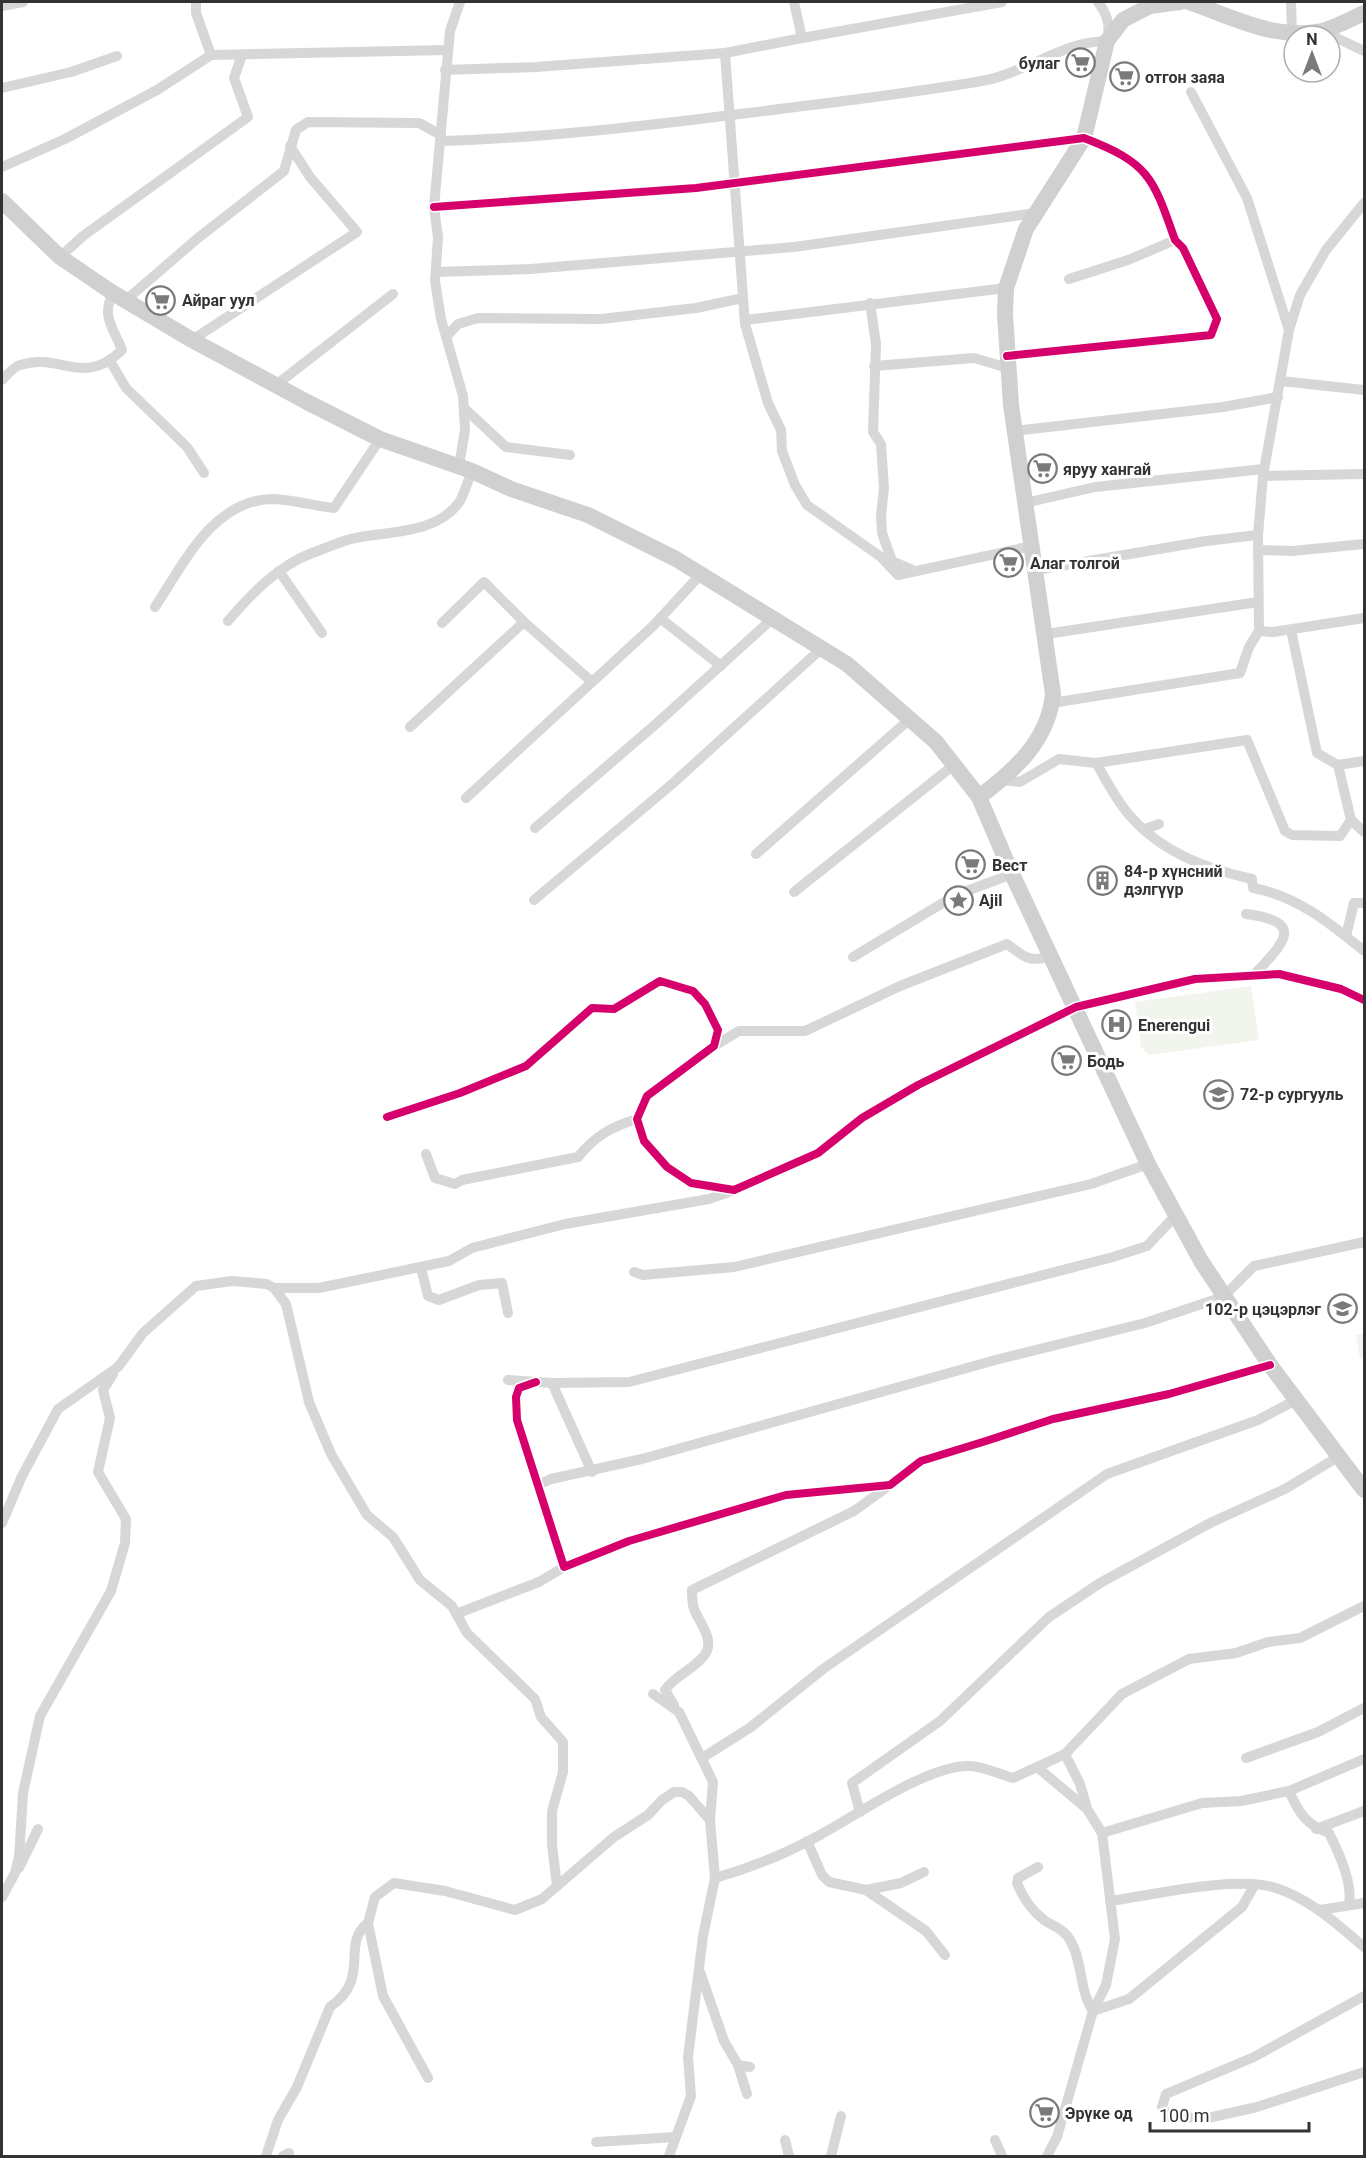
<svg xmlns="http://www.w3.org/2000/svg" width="1366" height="2158" font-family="Roboto,sans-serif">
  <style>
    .green { fill: #f1f5ed }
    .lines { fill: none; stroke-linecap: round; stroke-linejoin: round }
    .street { stroke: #d7d7d7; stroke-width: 10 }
    .secondary { stroke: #d0d0d0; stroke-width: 16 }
    .cycleway-casing { stroke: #fff; stroke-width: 11 }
    .cycleway { stroke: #d6006c; stroke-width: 8 }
    .labels { text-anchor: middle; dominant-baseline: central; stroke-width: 6; stroke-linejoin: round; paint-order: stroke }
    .poi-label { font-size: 16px; font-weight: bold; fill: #333; stroke: #fff; text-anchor: start }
  </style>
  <rect width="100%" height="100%" fill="#fff"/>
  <g class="green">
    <polygon points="1251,986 1259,1040 1149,1055 1141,1047 1135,1002"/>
    <polygon points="1364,1334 1364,1359 1360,1359 1356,1335"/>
  </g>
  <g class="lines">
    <g class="street">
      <polyline points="196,2 196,13 211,55"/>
      <polyline points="794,2 802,38 1002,2"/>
      <polyline points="1291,2 1292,34"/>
      <polyline points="2,6 23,2"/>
      <polyline points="1322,31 1364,51"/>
      <polyline points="725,53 745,324 768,403 781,430 782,451 795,485 807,505 881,557 898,575 1032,546"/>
      <polyline points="445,70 536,67 725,53 802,38"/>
      <polyline points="2,88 71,72 117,56"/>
      <polyline points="1191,92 1247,198 1289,330"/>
      <path d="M 440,141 C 543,138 645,126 748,113 C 827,103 908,94 987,80 C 1027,72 1064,41 1107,41 C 1111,25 1107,14 1098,2"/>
      <polyline points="2,167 65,139 157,90 211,55 448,50"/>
      <path d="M 434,207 L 696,188 L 1084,138 C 1149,163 1153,177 1175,240 L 1183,248 L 1217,319 L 1211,335 L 1007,356"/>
      <polyline points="60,257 83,236 248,117 234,78 242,55"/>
      <polyline points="436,272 531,269 794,247 1036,213"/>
      <polyline points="1069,279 1128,260 1175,240"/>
      <polyline points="126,300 198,238 284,171 296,130 308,122 419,123 441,135"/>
      <polyline points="870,303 876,344 873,432 881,444 884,488 881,516 882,533 892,561 915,571"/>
      <polyline points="745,320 1006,288"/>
      <polyline points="446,337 458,324 478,318 601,319 696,308 743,298"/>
      <polyline points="192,340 357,232 310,177 290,146"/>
      <polyline points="110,361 126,388 187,447 204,473"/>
      <polyline points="874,366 974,358 1008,368"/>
      <path d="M 2,380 C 7,375 13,367 20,365 C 61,352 82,388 122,350 C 113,327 101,316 113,293"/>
      <polyline points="1281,381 1364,390"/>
      <polyline points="276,385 393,294"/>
      <polyline points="464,408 506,447 570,455"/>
      <polyline points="1014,431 1223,407 1278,397"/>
      <polyline points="459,466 465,430 463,396 441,319 435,281 438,237 434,207 450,31 460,2"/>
      <polyline points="1263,476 1364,474"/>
      <polyline points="1025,503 1095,487 1264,469"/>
      <polyline points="1259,550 1292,551 1364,544"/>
      <polyline points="1036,570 1206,541 1258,535"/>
      <polyline points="279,571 322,633"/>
      <path d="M 155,607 C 183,565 212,501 271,499 C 291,499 314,506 334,508 L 380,439"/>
      <polyline points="660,618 721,666"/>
      <path d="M 228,621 C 251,594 278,566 312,553 C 326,548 341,541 355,538 C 389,531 438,534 460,501 C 465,492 468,480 472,471"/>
      <polyline points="442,623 484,582 524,622 592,682"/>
      <polyline points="1291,630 1317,753 1338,765 1351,820 1364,832"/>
      <polyline points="1259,631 1258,535 1263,476 1289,330 1300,295 1326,250 1364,203"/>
      <polyline points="1046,634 1258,602"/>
      <polyline points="1052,703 1240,673 1249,647 1259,631 1273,632 1364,618"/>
      <polyline points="410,727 524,622"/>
      <path d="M 1096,763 C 1107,781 1117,802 1131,817 C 1163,853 1207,869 1252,879 L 1253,888 C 1297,896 1330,923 1364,951"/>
      <polyline points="1338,765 1364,761"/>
      <polyline points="1001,780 1020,782 1059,759 1096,763 1247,740 1285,831 1292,835 1340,836 1351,820"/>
      <polyline points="466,798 653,626 701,574"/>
      <polyline points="535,828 656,724 773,618"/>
      <polyline points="1145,829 1159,824"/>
      <polyline points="756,854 911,718"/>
      <polyline points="794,892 955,764"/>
      <polyline points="534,900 671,785 822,648"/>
      <path d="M 1246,914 C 1309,922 1281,945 1254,975"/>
      <polyline points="1346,936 1354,903 1364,903"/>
      <polyline points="853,957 956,895 1012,874"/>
      <path d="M 714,1046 L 739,1031 L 805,1031 L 900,986 L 1007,944 C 1025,957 1029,963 1051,956"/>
      <polyline points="387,1117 460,1093 526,1066 592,1008 614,1009 660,981 693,991 705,1004 718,1030 714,1046 647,1096 637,1119 644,1141 667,1167 691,1183 734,1190 818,1153 862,1118 918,1085 1076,1007 1195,979 1279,974 1341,989 1364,1000"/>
      <path d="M 426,1154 L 435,1178 L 455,1184 L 462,1180 L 578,1157 C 595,1136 611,1127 637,1119"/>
      <polyline points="421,1268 428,1296 439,1300 479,1285 502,1283 508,1313"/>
      <polyline points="634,1272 643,1275 734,1267 1091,1184 1148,1164"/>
      <polyline points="274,1288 286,1304 309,1402 331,1454 367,1515 393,1537 420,1580 452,1606 467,1633 535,1699 541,1717 563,1742 563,1772 552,1811 552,1845 557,1886"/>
      <polyline points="508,1380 552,1383 629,1382 1113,1257 1147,1246 1176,1215"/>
      <polyline points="536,1382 519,1388 516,1397 517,1420 564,1567 629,1541 786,1495 890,1485 921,1461 986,1441 1053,1419 1169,1394 1270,1365"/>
      <polyline points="552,1383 592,1472"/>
      <polyline points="538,1485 551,1479 642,1459 999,1359 1145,1323 1223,1297 1254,1266 1364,1242"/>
      <polyline points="2,1523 22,1476 58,1409 118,1367 143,1333 196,1286 232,1281 267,1284 274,1288 319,1288 449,1261 472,1248 565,1224 709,1199 732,1191"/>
      <polyline points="456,1614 539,1582 564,1567"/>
      <polyline points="653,1694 679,1712 713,1782 710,1820 715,1878 703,1936 688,2057 691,2096 669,2156"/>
      <path d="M 674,1705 L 665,1690 C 675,1676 690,1671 701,1659 C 718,1643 701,1626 694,1609 C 692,1603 692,1596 692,1590 L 854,1511 L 890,1485"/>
      <polyline points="1065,1754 1080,1784 1087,1808"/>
      <polyline points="702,1758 751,1727 823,1669 1107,1474 1258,1420 1296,1400"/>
      <polyline points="1246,1758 1318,1732 1364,1708"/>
      <polyline points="1037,1767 1065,1754 1122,1694 1189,1659 1236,1653 1268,1642 1300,1638 1364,1606"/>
      <path d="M 1289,1791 C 1299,1813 1306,1825 1329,1833 C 1339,1853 1353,1883 1349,1905"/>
      <polyline points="860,1812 852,1783 940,1721 1049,1617 1100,1583 1212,1522 1285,1489 1338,1457"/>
      <polyline points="1316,1829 1364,1811"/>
      <polyline points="1102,1833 1202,1803 1241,1801 1289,1791 1364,1759"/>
      <polyline points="807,1841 822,1875 829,1882 866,1890 926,1931 945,1955"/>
      <path d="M 1038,1867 L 1018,1878 L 1017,1883 C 1023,1898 1031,1910 1044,1920 C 1054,1927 1064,1929 1070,1940 C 1083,1961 1079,1991 1093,2011 L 1129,1999 L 1242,1907 L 1254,1886"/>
      <polyline points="19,1868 38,1829"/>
      <path d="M 715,1878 C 751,1868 787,1853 820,1835 C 857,1815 928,1765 969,1766 C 982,1766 999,1774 1013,1778 L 1037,1767 L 1087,1809 L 1102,1833 L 1115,1939 L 1106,1985 L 1093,2011 L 1057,2137 L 1047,2156"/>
      <polyline points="866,1890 901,1883 924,1872"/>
      <polyline points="2,1897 15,1873 19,1857 23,1793 40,1716 111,1591 125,1543 126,1519 98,1472 110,1418 103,1390 113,1374"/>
      <path d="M 1110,1901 C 1152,1895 1238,1875 1276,1888 C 1310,1899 1337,1924 1364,1947"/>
      <polyline points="1320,1910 1364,1903"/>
      <polyline points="700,1972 724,2041 738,2065 750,2067"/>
      <polyline points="1364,1996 1254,2057 1166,2094 1162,2107 1170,2117 1208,2118 1257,2107 1364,2072"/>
      <polyline points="738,2065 747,2094"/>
      <polyline points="428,2078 383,1996 368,1923 375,1897 394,1883 445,1891 515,1910 542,1899 614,1837 648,1815 662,1800 674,1792 682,1792 689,1796 710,1820"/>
      <polyline points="785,2140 789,2156"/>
      <polyline points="995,2140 1002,2156"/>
      <polyline points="596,2142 675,2137"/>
      <path d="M 266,2156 L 278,2120 L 297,2087 L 330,2007 C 372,1978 340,1944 368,1923"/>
      <polyline points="283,2156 289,2153"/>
      <polyline points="831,2156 841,2116"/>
    </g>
    <g class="secondary">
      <path d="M 1188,2 C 1231,16 1274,41 1322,31 C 1336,27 1351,19 1364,13"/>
      <polyline points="2,201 60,257 113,293 192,340 307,402 380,439 472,471 511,489 588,515 676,559 847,664 936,742 979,797 1012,874 1148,1164 1201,1261 1270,1365 1364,1490"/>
      <path d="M 979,797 C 1015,770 1048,741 1053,694 L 1011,405 L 1005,314 L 1006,288 L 1026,229 L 1084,138 L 1107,41 L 1123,20 L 1150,6 L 1180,2"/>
    </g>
    <defs>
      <g id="cycleway">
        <path d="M 434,207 L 696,188 L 1084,138 C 1149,163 1153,177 1175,240 L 1183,248 L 1217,319 L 1211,335 L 1007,356"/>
        <polyline points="387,1117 460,1093 526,1066 592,1008 614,1009 660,981 693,991 705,1004 718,1030 714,1046 647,1096 637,1119 644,1141 667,1167 691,1183 734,1190 818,1153 862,1118 918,1085 1076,1007 1195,979 1279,974 1341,989 1364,1000"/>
        <polyline points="536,1382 519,1388 516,1397 517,1420 564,1567 629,1541 786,1495 890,1485 921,1461 986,1441 1053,1419 1169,1394 1270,1365"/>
      </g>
    </defs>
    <use href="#cycleway" class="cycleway-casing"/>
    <use href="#cycleway" class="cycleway"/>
  </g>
  <defs>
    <symbol id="supermarket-ring" viewBox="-11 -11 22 22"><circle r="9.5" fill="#fff" stroke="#7a7a7a" stroke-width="1.5"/><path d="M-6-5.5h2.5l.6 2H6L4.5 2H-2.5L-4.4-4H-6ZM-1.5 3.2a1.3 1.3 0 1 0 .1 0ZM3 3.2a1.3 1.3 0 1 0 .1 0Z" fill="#7a7a7a"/></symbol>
    <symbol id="building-ring" viewBox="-11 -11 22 22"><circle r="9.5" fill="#fff" stroke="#7a7a7a" stroke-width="1.5"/><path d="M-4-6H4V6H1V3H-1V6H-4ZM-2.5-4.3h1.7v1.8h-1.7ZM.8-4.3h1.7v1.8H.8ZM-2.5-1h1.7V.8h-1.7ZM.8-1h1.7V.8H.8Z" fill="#7a7a7a"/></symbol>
    <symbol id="sight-ring" viewBox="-11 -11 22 22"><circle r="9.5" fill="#fff" stroke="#7a7a7a" stroke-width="1.5"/><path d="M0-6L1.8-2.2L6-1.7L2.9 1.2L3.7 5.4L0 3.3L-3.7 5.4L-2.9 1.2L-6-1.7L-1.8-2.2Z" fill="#7a7a7a"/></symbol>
    <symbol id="hospital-ring" viewBox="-11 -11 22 22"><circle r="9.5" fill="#fff" stroke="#7a7a7a" stroke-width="1.5"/><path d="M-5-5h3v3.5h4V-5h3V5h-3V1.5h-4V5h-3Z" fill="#7a7a7a"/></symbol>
    <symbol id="school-ring" viewBox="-11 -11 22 22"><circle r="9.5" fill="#fff" stroke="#7a7a7a" stroke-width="1.5"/><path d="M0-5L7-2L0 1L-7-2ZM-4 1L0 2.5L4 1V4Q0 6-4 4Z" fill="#7a7a7a"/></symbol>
  </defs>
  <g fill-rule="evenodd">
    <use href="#supermarket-ring" x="1064" y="46" width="33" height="33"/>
    <use href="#supermarket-ring" x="1108" y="60" width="33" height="33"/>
    <use href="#supermarket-ring" x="144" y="284" width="33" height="33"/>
    <use href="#supermarket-ring" x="1026" y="452" width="33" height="33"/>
    <use href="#supermarket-ring" x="992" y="546" width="33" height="33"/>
    <use href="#supermarket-ring" x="954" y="848" width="33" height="33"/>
    <use href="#building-ring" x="1086" y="864" width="33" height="33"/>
    <use href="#sight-ring" x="942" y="884" width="33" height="33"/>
    <use href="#hospital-ring" x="1100" y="1008" width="33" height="33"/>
    <use href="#supermarket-ring" x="1050" y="1044" width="33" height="33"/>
    <use href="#school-ring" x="1202" y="1078" width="33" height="33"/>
    <use href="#school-ring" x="1326" y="1292" width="33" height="33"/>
    <use href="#supermarket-ring" x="1028" y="2096" width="33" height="33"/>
  </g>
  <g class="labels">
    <g class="poi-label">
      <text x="1060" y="63" text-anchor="end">булаг</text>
      <text x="1145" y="77">отгон заяа</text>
      <text x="182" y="300">Айраг уул</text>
      <text x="1063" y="469">яруу хангай</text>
      <text x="1030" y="563">Алаг толгой</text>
      <text x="992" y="865">Вест</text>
      <text x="1124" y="871">84-р хүнсний<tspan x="1124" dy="18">дэлгүүр</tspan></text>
      <text x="979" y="900">Ajil</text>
      <text x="1138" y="1025">Enerengui</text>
      <text x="1087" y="1061">Бодь</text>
      <text x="1240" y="1094">72-р сургууль</text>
      <text x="1321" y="1309" text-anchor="end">102-р цэцэрлэг</text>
      <text x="1065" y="2113">Эрүке од</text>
    </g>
  </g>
  <rect width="1366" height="2158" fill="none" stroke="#333333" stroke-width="6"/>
  <g transform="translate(1312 54)"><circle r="28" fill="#ffffff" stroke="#adadad" stroke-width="1.5"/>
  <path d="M0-4.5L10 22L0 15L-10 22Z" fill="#7a7a7a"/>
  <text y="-9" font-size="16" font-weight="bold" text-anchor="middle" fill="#333333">N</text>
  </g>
  <path d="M1150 2122v9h159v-9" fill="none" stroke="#333333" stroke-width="3"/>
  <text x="1159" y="2122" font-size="18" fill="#333333" stroke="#ffffff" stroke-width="4.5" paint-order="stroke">100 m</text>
</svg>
